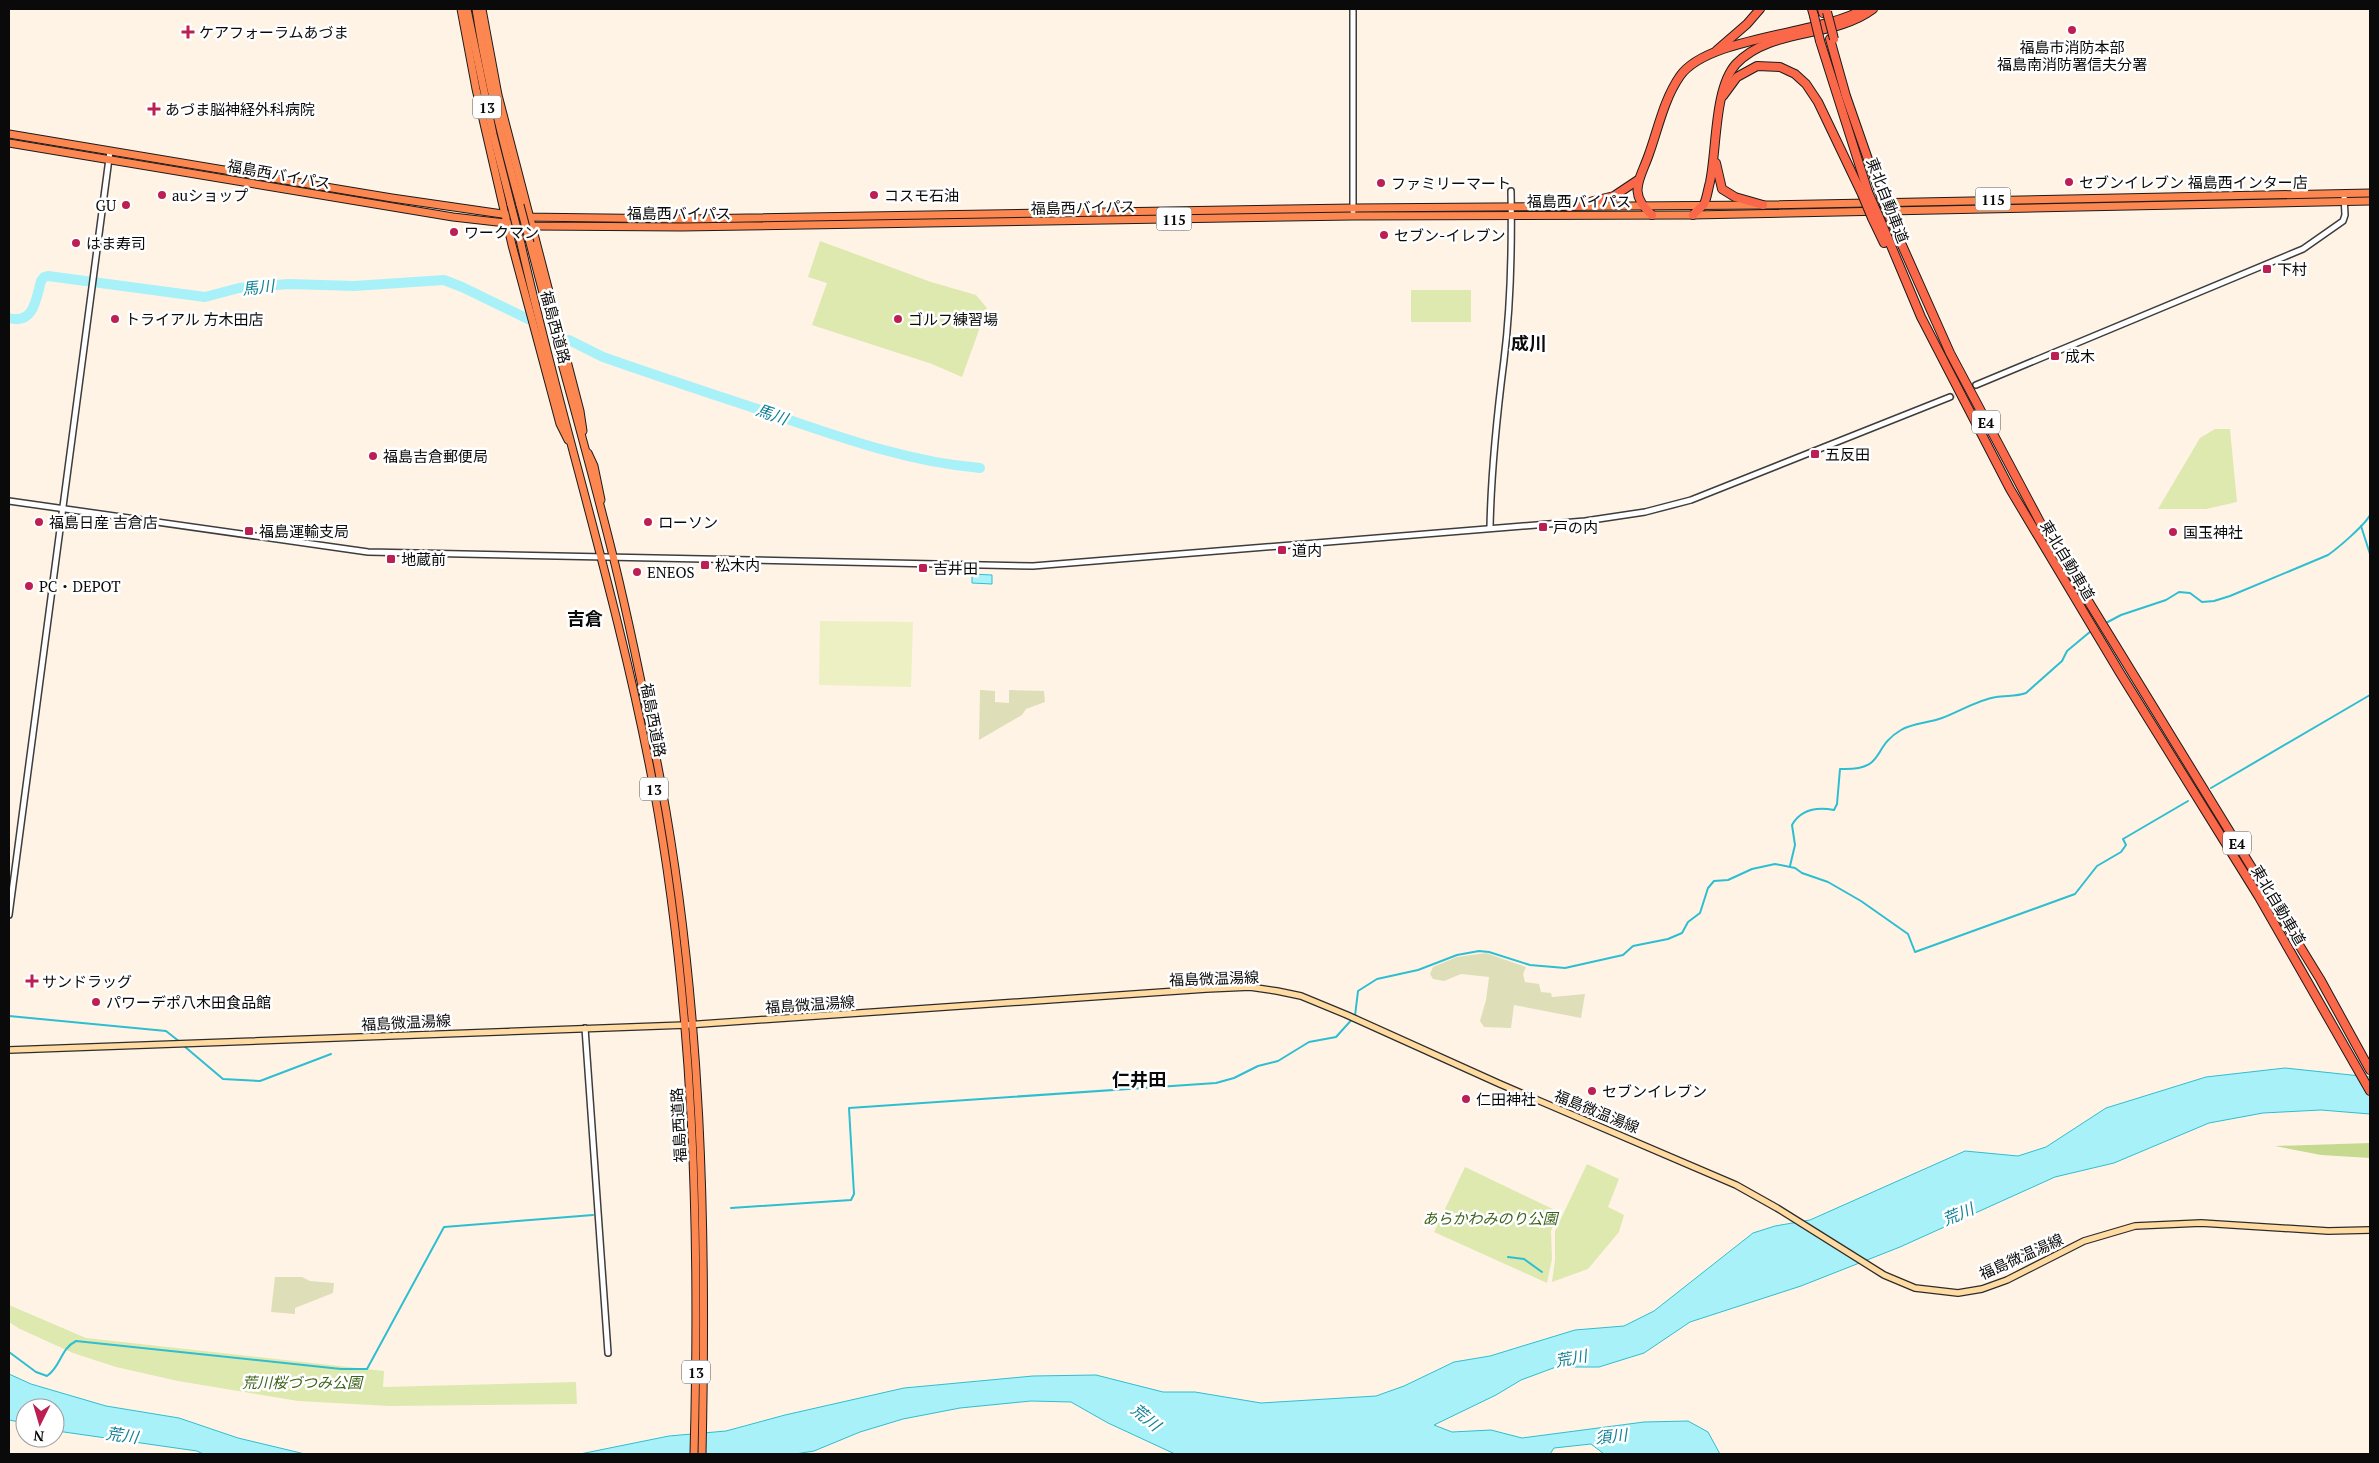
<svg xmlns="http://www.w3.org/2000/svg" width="2379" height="1463" font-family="'PT Serif','Noto Sans JP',serif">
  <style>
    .green { fill: #dee9b0 }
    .forest { fill: #c6da8f }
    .cemetery { fill: #dedfb9 }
    .pitch { fill: #edf0c2 }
    .water { fill: #a9f1f8; stroke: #2ebed1 }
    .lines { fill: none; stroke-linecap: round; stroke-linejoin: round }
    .stream { stroke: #2ebed1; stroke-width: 2 }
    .river { stroke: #a9f1f8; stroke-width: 10 }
    .tertiary-tunnel { stroke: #dad0c5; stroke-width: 5; stroke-dasharray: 5 2.5; stroke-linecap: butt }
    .tertiary-casing { stroke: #3d3d3d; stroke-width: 8 }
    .secondary-casing { stroke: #2c2c2c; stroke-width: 8 }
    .trunk-casing { stroke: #1b1b1b; stroke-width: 9 }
    .motorway-casing { stroke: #1b1b1b; stroke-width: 10 }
    .tertiary { stroke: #fff; stroke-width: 5 }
    .secondary { stroke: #ffdaa1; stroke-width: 5.5 }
    .trunk { stroke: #fc8750; stroke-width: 7 }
    .motorway { stroke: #fa6849; stroke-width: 8 }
    .trunk-bridge-casing { stroke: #1b1b1b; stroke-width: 9; stroke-linecap: butt }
    .motorway-bridge-casing { stroke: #1b1b1b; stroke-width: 10; stroke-linecap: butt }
    .trunk-bridge { stroke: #fc8750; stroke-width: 7 }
    .motorway-bridge { stroke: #fa6849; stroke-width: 8 }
    .poi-dot { fill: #bc1f53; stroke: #fff; stroke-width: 2 }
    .labels { text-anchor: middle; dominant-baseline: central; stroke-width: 5; stroke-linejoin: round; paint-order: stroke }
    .shield { fill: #fff; stroke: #545454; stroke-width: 1 }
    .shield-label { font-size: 14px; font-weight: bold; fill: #0a0a0a }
    .poi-label { font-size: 15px; fill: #0a0a0a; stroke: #fff; text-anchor: start }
    .street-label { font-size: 15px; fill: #0a0a0a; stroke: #fff }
    .park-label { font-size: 15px; font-style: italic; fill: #3d6219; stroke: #fff }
    .water-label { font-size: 16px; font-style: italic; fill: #118296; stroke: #fff }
    .quarter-label { font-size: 18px; font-weight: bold; fill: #0a0a0a; stroke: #fff }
  </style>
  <rect width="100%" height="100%" fill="#fff3e6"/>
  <g class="green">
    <polygon points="820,241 931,282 976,295 987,308 962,377 932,364 812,325 827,283 808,277"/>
    <rect x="1411" y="290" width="60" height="32"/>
    <polygon points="2215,429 2230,429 2237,502 2206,509 2158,509 2200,438"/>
    <polygon points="1587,1164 1619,1179 1608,1207 1624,1215 1619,1232 1588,1269 1552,1282 1555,1260 1555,1231"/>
    <polygon points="1465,1167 1559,1212 1551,1231 1552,1259 1547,1283 1434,1232"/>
    <polygon points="9,1305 86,1338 384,1371 383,1387 576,1382 577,1404 389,1406 298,1401 178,1381 116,1367 73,1353 20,1329 9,1322"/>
  </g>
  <polygon class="forest" points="2370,1143 2370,1158 2321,1155 2275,1146"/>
  <g class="cemetery">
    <polygon points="980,690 995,691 995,702 1009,703 1009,690 1044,691 1045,702 1026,709 1022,715 979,740"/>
    <polygon points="1486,953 1526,967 1523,974 1525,982 1539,984 1541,992 1551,993 1552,997 1585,994 1581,1018 1514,1005 1511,1028 1484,1027 1480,1021 1486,1000 1489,977 1461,974 1444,981 1433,979 1430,974 1433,967 1457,957"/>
    <polygon points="275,1277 302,1277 310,1281 334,1283 333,1293 295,1308 295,1314 271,1312"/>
  </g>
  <polygon class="pitch" points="820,621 913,622 911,687 819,685"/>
  <g class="water">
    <polygon points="972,574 992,575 992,584 972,583"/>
    <polygon points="2285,1068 2370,1077 2370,1114 2321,1110 2263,1113 2209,1123 2114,1163 2055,1177 1900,1247 1801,1286 1690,1322 1644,1353 1599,1367 1556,1367 1521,1380 1496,1395 1434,1425 1452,1432 1491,1430 1522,1438 1644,1422 1688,1421 1708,1432 1720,1454 1604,1454 1591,1444 1554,1448 1550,1454 1175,1454 1108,1423 1071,1402 1031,1401 960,1408 903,1419 860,1432 814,1451 795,1454 580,1454 669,1436 726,1431 785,1415 904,1388 1033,1376 1096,1375 1163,1392 1195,1392 1261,1403 1376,1396 1404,1386 1454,1362 1490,1356 1575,1330 1624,1326 1654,1311 1753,1233 1775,1226 1810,1220 1965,1151 2018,1156 2046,1147 2106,1108 2206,1077"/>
    <polygon points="9,1374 31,1384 106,1406 179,1418 238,1438 305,1454 203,1454 197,1451 57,1431 55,1430 55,1408 25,1408 25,1423 9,1420"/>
  </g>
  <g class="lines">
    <g class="stream">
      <polyline points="2361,526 2370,554"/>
      <path d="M 2104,624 L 2121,615 L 2166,600 L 2179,592 L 2190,593 L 2202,602 L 2214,601 L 2230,596 L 2328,555 C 2338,548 2365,525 2370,515"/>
      <polyline points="2211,788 2370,695"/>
      <path d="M 1790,866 L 1795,845 L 1792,825 C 1801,809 1818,807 1834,810 L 1837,804 L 1840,769 C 1887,771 1870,748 1901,730 C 1912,723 1929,723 1942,718 C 1959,712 1977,700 1996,697 C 2006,695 2016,697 2026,693 L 2062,661 L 2067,651 L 2091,631"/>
      <polyline points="9,1016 166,1031 180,1042"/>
      <polyline points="184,1046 223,1079 260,1081 331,1054"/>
      <polyline points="731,1208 851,1200 854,1194 849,1108 1216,1083 1234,1078 1258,1066 1278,1061 1309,1042 1336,1037 1355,1016 1358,991 1377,979 1418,970 1457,955 1479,951 1489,952 1530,965 1565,968 1623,955 1633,946 1668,939 1682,933 1688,922 1700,913 1708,888 1714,881 1728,880 1752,869 1775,864 1795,868 1802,873 1828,882 1861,901 1908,934 1915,952 2075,894 2097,866 2121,852 2126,845 2123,839 2188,801"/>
      <polyline points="1508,1257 1524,1259 1542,1272"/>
      <path d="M 9,1352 L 36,1372 L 47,1376 C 61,1367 60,1349 76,1341 L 341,1369 L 367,1369 L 444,1227 L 593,1215"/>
    </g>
    <g class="river">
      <path d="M 9,318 C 34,325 36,299 41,281 L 44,277 L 48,276 L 205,297 L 239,288 L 289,284 L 354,286 L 444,280 L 462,287 L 528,319"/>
      <path d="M 569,340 L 603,357 C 660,377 718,396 775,415 C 842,438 909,462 980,468"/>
    </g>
    <polyline class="tertiary-tunnel" points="1950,397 1976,385"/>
    <defs>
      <g id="tertiary">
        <polyline points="1353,9 1353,211"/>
        <polyline points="1976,385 2303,249 2343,221 2345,215 2344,195"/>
        <polyline points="9,501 368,552 1033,566 1585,521 1645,512 1691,500 1950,397"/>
        <path d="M 1490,528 C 1491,472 1497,415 1504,360 C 1511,304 1512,247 1511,191"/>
        <polyline points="9,915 110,151"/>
        <polyline points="585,1028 608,1353"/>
      </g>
      <polyline id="secondary" points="9,1050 686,1025 1206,989 1250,987 1277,991 1301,996 1347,1015 1500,1084 1736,1185 1777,1208 1884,1275 1915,1288 1958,1293 1982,1289 2007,1280 2084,1241 2135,1226 2201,1223 2328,1231 2370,1230"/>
      <g id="trunk">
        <polyline points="461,9 476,89 512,245 560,424 568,440"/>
        <polyline points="467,9 493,134 511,205"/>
        <path d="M 476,9 C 486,75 502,140 520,205"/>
        <polyline points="482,9 498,95 580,411 583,431"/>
        <polyline points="9,134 392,198 523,217 686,219 1353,208 1763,205 2370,193"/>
        <polyline points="9,143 453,217 532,226 682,227 1353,216 1693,215 2370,201"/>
        <path d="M 530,243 C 557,349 588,454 614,560 C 632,634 647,709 661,783 C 702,1005 707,1230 702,1454"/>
        <path d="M 521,244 C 562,425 619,602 653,784 C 694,1005 700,1230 694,1454"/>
        <polyline points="588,453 594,466 601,500"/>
      </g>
      <g id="motorway">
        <polyline points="1812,9 1814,16"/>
        <polyline points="1822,9 1823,13"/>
        <polyline points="1830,39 1846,96 1879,191"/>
        <polyline points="1820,41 1868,192"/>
        <polyline points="1717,50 1747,24 1760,9"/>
        <polyline points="1723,96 1737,77 1757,66 1780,67 1795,74 1806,84 1818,102 1862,194"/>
        <polyline points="1716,163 1722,189 1735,197 1763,205"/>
        <polyline points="1569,207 1614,196 1638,180"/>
        <path d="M 1652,215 C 1627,193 1640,180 1649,154 C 1658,129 1664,99 1680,76 C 1708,36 1820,35 1864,9"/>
        <path d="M 1693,215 C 1696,211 1701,208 1704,204 C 1707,198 1708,189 1710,182 C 1717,149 1714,88 1736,64 C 1771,27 1833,39 1873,9"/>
        <polyline points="1889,216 1950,353 2041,524 2320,979 2370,1070"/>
        <polyline points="1879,217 1921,317 2010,489 2120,673 2259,897 2370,1091"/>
        <polyline points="1872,218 1884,243"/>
      </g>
    </defs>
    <use href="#tertiary" class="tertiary-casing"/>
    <use href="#secondary" class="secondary-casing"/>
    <use href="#trunk" class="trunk-casing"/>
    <use href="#motorway" class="motorway-casing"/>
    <use href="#tertiary" class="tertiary"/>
    <use href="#secondary" class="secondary"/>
    <use href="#trunk" class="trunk"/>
    <use href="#motorway" class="motorway"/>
    <defs>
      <g id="trunk-bridge">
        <polyline points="511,205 521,244"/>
        <polyline points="520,205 530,243"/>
      </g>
      <g id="motorway-bridge">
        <polyline points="1827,12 1834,39"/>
        <polyline points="1814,16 1820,41"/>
        <polyline points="1879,191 1889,216"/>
        <polyline points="1868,192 1879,217"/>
        <polyline points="1862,194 1872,218"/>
      </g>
    </defs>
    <use href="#trunk-bridge" class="trunk-bridge-casing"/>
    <use href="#motorway-bridge" class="motorway-bridge-casing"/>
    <use href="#trunk-bridge" class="trunk-bridge"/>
    <use href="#motorway-bridge" class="motorway-bridge"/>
  </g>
  <g class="poi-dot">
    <circle cx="2072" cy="30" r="5"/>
    <path d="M185.5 24.5h5v5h5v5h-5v5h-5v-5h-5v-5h5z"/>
    <path d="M151.5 101.5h5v5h5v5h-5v5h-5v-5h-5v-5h5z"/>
    <circle cx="2069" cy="182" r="5"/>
    <circle cx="1381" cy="183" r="5"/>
    <circle cx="162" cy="195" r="5"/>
    <circle cx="874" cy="195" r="5"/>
    <circle cx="126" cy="205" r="5"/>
    <circle cx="454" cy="232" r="5"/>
    <circle cx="1384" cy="235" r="5"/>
    <circle cx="76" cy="243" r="5"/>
    <rect x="2262" y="264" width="10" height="10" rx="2.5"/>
    <circle cx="115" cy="319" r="5"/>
    <circle cx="898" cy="319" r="5"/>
    <rect x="2050" y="351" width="10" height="10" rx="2.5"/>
    <rect x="1810" y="449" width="10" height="10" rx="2.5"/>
    <circle cx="373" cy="456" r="5"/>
    <circle cx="39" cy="522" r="5"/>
    <circle cx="648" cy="522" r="5"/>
    <rect x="1538" y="522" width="10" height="10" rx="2.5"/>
    <rect x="244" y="526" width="10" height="10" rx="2.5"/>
    <circle cx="2173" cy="532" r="5"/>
    <rect x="1277" y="545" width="10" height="10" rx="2.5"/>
    <rect x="386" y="554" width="10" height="10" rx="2.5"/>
    <rect x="700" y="560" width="10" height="10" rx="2.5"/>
    <rect x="918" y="563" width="10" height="10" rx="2.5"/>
    <circle cx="637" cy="572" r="5"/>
    <circle cx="29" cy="586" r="5"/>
    <path d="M29.5 973.5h5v5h5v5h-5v5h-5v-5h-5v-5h5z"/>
    <circle cx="96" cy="1002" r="5"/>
    <circle cx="1592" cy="1091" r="5"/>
    <circle cx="1466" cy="1099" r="5"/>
  </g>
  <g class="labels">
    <g class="shield">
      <rect x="473" y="95.5" width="28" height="23" rx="4"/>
      <rect x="1975.5" y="187.5" width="35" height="23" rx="4"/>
      <rect x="1156.5" y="207.5" width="35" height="23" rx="4"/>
      <rect x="1972" y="410.5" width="28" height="23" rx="4"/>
      <rect x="640" y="777.5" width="28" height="23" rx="4"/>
      <rect x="2223" y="831.5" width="28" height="23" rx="4"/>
      <rect x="682" y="1360.5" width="28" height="23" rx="4"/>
    </g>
    <g class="shield-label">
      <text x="487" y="107">13</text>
      <text x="1993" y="199">115</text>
      <text x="1174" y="219">115</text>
      <text x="1986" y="422">E4</text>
      <text x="654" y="789">13</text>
      <text x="2237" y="843">E4</text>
      <text x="696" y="1372">13</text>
    </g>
    <g class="poi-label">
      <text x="199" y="32">ケアフォーラムあづま</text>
      <text x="2072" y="47" text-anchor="middle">福島市消防本部<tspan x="2072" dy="17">福島南消防署信夫分署</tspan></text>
      <text x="165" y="109">あづま脳神経外科病院</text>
      <text x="2079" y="182">セブンイレブン 福島西インター店</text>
      <text x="1391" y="183">ファミリーマート</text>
      <text x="172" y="195">auショップ</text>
      <text x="884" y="195">コスモ石油</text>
      <text x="116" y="205" text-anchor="end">GU</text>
      <text x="464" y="232">ワークマン</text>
      <text x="1394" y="235">セブン-イレブン</text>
      <text x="86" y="243">はま寿司</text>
      <text x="2277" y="269">下村</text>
      <text x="125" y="319">トライアル 方木田店</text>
      <text x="908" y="319">ゴルフ練習場</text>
      <text x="2065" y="356">成木</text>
      <text x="1825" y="454">五反田</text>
      <text x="383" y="456">福島吉倉郵便局</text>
      <text x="49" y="522">福島日産 吉倉店</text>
      <text x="658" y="522">ローソン</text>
      <text x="1553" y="527">戸の内</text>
      <text x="259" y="531">福島運輸支局</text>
      <text x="2183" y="532">国玉神社</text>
      <text x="1292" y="550">道内</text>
      <text x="401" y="559">地蔵前</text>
      <text x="715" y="565">松木内</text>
      <text x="933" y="568">吉井田</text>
      <text x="647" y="572">ENEOS</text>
      <text x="39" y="586">PC・DEPOT</text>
      <text x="42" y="981">サンドラッグ</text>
      <text x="106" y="1002">パワーデポ八木田食品館</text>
      <text x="1602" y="1091">セブンイレブン</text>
      <text x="1476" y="1099">仁田神社</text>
    </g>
    <g class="street-label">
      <text transform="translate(279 174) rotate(10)">福島西バイパス</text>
      <text transform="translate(1888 200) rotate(69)">東北自動車道</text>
      <text x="1579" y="201">福島西バイパス</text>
      <text transform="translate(1083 207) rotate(-1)">福島西バイパス</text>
      <text x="679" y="213">福島西バイパス</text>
      <text transform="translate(556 327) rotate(75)">福島西道路</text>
      <text transform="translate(2068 560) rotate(59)">東北自動車道</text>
      <text transform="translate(654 720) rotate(79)">福島西道路</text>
      <text transform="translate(2279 905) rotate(59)">東北自動車道</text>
      <text transform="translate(1214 978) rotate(-2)">福島微温湯線</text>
      <text transform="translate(810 1004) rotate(-4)">福島微温湯線</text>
      <text transform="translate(406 1022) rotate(-3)">福島微温湯線</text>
      <text transform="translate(1597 1111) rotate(22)">福島微温湯線</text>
      <text transform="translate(678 1125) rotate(-93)">福島西道路</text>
      <text transform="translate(2021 1256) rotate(-24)">福島微温湯線</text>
    </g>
    <g class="park-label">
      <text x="1490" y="1218">あらかわみのり公園</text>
      <text x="302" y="1382">荒川桜づつみ公園</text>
    </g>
    <g class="water-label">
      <text transform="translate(258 287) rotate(-6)">馬川</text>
      <text transform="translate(772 414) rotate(19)">馬川</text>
      <text transform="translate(1958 1214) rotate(-23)">荒川</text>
      <text transform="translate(1571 1358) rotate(-10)">荒川</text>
      <text transform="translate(1146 1417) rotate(39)">荒川</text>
      <text transform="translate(122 1435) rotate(8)">荒川</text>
      <text transform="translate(1611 1436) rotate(-6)">須川</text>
    </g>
    <g class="quarter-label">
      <text x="1529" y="343">成川</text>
      <text x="585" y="618">吉倉</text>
      <text x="1139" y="1079">仁井田</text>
    </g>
  </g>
  <rect width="2379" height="1463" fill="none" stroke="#0a0a0a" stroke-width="20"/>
  <g transform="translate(40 1423) rotate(185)"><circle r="24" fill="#ffffff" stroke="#9d9d9d"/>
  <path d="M0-4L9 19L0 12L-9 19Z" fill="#bc1f53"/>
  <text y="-8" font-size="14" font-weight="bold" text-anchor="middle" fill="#0a0a0a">N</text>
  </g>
</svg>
